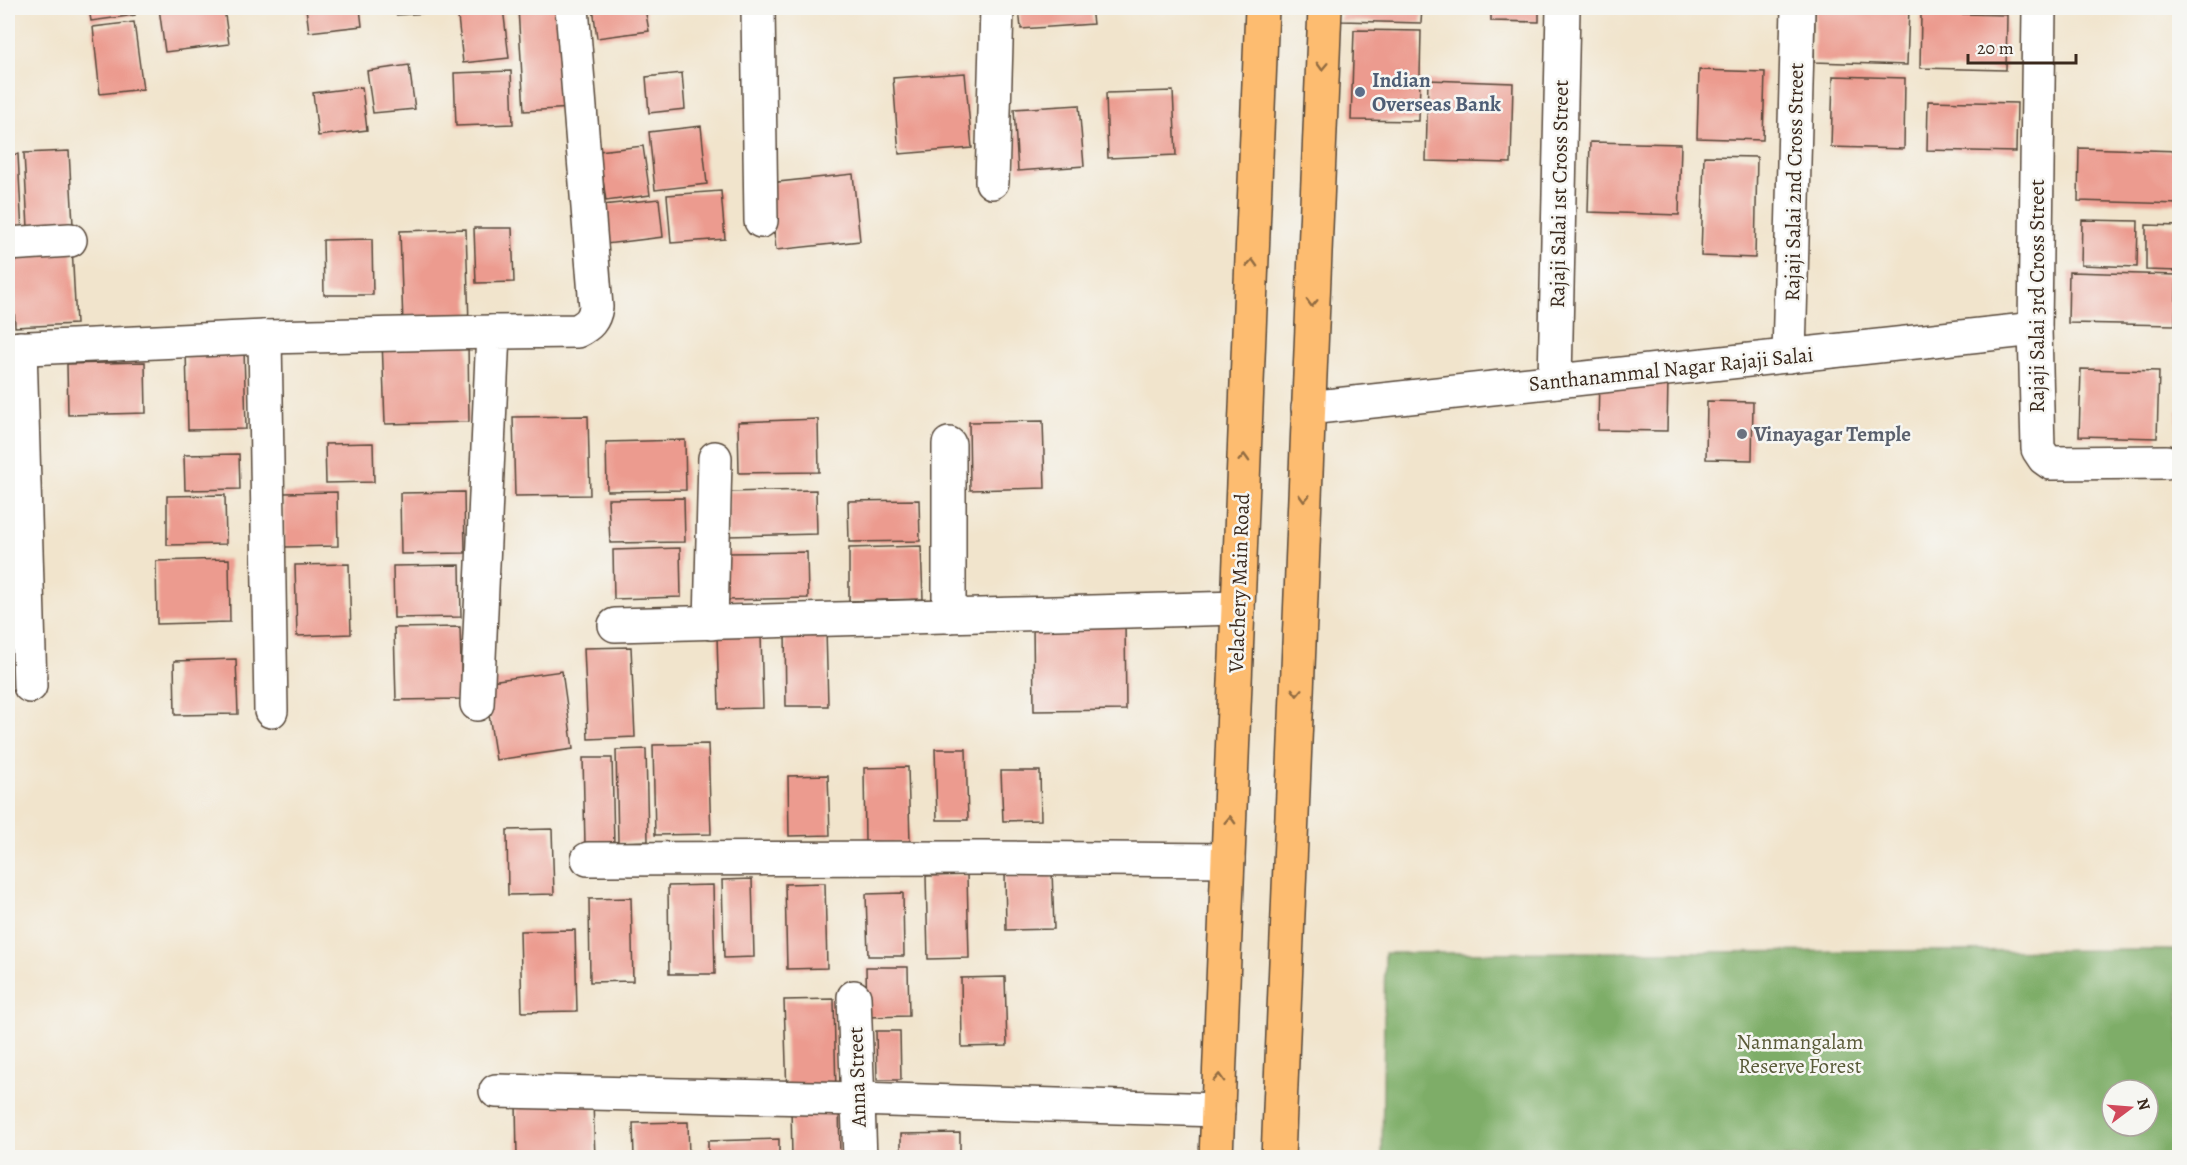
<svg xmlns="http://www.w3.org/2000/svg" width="2187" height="1165" font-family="Alegreya,serif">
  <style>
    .forest { fill: #7ead67; stroke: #5c6c42; stroke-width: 1.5; fill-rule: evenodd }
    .building { fill: #ec9b8f }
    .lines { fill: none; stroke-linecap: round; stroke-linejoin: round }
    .minor-casing { stroke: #564638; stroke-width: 36 }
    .major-casing { stroke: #564638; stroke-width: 36 }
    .minor { stroke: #fff; stroke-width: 33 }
    .major { stroke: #fdbc6f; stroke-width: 33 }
    .oneway { stroke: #926c42 }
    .service-dot { fill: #5c6f8a; stroke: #f6f6f2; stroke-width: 2 }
    .worship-dot { fill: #6b7280; stroke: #f6f6f2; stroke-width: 2 }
    .labels { text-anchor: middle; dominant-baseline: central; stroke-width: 5; stroke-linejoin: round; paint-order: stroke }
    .service-label { font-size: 21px; font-weight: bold; fill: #4e5e75; stroke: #f6f6f2; text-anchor: start }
    .street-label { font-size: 21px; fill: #3b2a1e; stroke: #f6f6f2 }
    .worship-label { font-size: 21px; font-weight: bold; fill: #5b616d; stroke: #f6f6f2; text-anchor: start }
    .park-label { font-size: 21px; fill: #595a38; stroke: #f6f6f2 }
  </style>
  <rect width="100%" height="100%" fill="#f6f6f2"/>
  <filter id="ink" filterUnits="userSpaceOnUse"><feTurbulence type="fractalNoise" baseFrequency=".0167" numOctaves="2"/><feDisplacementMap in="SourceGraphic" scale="12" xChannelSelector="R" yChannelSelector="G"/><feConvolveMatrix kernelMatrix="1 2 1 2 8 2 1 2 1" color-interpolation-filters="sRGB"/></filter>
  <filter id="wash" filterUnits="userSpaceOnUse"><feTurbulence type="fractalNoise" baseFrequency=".008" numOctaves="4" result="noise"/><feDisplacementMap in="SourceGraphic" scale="24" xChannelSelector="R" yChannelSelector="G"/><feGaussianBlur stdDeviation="1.35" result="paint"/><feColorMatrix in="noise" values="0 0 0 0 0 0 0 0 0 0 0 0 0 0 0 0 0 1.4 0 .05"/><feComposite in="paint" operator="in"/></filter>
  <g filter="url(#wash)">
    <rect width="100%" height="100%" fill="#f1e4cc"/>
    <path class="forest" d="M 2179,950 L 2179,1157 L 1382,1157 L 1385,953 ZM 2112,1090 L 2148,1090 L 2148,1126 L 2112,1126 Z"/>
    <g id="blocks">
      <g class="building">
        <polygon points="89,8 134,8 135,15 91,21"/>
        <polygon points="159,8 224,8 229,44 165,52"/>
        <polygon points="306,8 360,8 362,26 309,32"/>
        <polygon points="396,8 444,8 444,12 396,15"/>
        <polygon points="457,8 503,8 509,58 463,63"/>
        <polygon points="518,8 567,8 572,108 524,111"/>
        <polygon points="593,8 645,8 649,31 597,38"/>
        <polygon points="1019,8 1091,8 1093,24 1021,29"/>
        <polygon points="1341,8 1422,8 1421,23 1341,21"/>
        <polygon points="1491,8 1539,8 1539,22 1491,21"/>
        <polygon points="1815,8 1909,8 1907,65 1814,62"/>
        <polygon points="1921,13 2007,15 2006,70 1920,68"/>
        <polygon points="134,22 143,89 100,94 93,27"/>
        <polygon points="1354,30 1421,31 1419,121 1351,120"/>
        <polygon points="409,65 415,109 373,113 367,71"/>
        <polygon points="1699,70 1765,72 1763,140 1697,138"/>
        <polygon points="511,71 513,124 456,126 454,73"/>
        <polygon points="682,73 685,109 649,113 646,77"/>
        <polygon points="965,73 972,148 899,154 893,78"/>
        <polygon points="1833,76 1905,78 1904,149 1831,147"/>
        <polygon points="1428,80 1513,83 1511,163 1426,161"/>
        <polygon points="362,87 367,130 318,136 313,93"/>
        <polygon points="1173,91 1176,155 1108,158 1106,93"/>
        <polygon points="1928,101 2017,103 2016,152 1927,150"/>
        <polygon points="1079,105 1084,166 1018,171 1014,109"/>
        <polygon points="701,126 707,184 655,190 649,132"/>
        <polygon points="1590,142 1681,144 1679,215 1588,212"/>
        <polygon points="643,146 650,195 606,201 599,151"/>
        <polygon points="2079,148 2180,151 2180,204 2078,201"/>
        <polygon points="69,151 73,225 28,228 24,153"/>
        <polygon points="18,154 22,234 8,235 8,155"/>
        <polygon points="1704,156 1757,157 1755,258 1701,256"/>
        <polygon points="853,174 860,241 776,250 769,183"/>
        <polygon points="721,191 725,239 671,243 667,195"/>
        <polygon points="659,199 663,237 606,244 602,205"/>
        <polygon points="2082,220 2138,221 2137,267 2081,265"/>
        <polygon points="2146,225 2180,226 2180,271 2146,270"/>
        <polygon points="474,228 512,228 514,282 476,283"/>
        <polygon points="466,229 469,324 403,325 400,231"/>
        <polygon points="372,239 373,295 324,295 323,240"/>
        <polygon points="72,246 76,324 15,327 11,249"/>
        <polygon points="2069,272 2177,275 2175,325 2068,323"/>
        <polygon points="468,338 469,422 385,424 382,339"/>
        <polygon points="244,348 246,429 188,430 186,350"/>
        <polygon points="145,362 146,413 68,415 67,364"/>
        <polygon points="2081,369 2159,371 2157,438 2079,436"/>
        <polygon points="1599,377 1668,379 1667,431 1598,430"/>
        <polygon points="1707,401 1753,402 1752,460 1706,459"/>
        <rect x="2177" y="411" width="3" height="42"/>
        <polygon points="588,416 590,495 515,496 513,417"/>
        <polygon points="818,419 819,472 739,473 738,422"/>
        <polygon points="1043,421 1045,488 970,490 969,422"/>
        <polygon points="685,440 686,490 607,491 606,442"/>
        <polygon points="373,443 374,482 326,483 325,444"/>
        <polygon points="239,454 240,489 185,490 184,455"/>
        <polygon points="816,490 817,534 728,536 727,492"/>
        <polygon points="337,492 338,546 285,547 284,493"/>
        <polygon points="464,492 465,553 401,554 400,493"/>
        <polygon points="225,495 226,544 167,545 167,496"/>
        <polygon points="684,498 685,542 610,543 608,499"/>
        <polygon points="919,500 920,541 849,542 848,501"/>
        <polygon points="921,546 923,599 849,601 849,548"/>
        <polygon points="680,548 681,597 614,599 613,550"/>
        <polygon points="807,552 808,598 725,600 724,553"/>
        <polygon points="229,559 230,622 157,624 156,561"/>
        <polygon points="349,564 351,634 297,636 295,565"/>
        <polygon points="460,565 461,617 394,618 393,566"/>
        <polygon points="1125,622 1126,710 1034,711 1033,624"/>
        <polygon points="460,627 462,699 396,700 394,628"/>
        <polygon points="826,629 828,706 786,706 785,630"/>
        <polygon points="761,634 763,708 719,709 717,635"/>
        <polygon points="631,647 635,737 588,739 584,648"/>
        <polygon points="236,659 238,714 175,715 174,661"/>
        <polygon points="562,671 573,749 496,760 484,682"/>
        <polygon points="708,744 711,834 655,835 653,745"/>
        <polygon points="646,749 648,841 618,842 616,750"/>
        <polygon points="935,749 966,749 968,820 937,820"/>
        <polygon points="583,758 612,758 614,845 585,845"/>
        <polygon points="908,767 910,843 865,843 864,768"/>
        <polygon points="1001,771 1040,771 1041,820 1003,821"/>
        <polygon points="828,775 830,835 789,836 788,776"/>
        <polygon points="552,829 554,894 508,895 507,830"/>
        <polygon points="1005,870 1052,870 1054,929 1006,930"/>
        <polygon points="967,875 969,958 928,959 926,876"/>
        <polygon points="752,879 754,957 724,958 722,880"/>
        <polygon points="825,883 827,968 787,969 785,884"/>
        <polygon points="713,885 715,974 669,974 668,886"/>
        <polygon points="903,893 904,956 868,956 866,894"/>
        <polygon points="631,898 633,981 590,982 589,899"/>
        <polygon points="575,930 577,1011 522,1012 520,931"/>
        <polygon points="866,967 908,967 909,1016 867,1017"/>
        <polygon points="1005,977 1007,1046 962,1047 961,978"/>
        <polygon points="834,999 836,1095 787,1095 784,1000"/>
        <polygon points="876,1031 900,1031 901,1080 877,1080"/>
        <polygon points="593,1102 595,1158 517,1158 516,1103"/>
        <polygon points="839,1106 840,1158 792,1158 791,1107"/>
        <polygon points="688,1122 689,1158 634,1158 633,1123"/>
        <polygon points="960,1133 960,1158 901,1158 901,1134"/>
        <polygon points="779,1139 779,1158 708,1158 708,1141"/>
      </g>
    </g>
  </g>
  <g filter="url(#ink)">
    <use href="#blocks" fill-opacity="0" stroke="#564638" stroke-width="1.5"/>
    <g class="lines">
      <defs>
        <g id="minor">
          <polyline points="758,8 761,221"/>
          <polyline points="2039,8 2035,329 2038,449 2044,458 2051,463 2166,462"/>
          <polyline points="992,182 997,8"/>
          <polyline points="8,244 70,240"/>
          <polyline points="265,337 271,711"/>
          <polyline points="20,348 30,686"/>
          <polyline points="8,349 265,337 493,332"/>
          <polyline points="1789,356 1798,8"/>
          <polyline points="1555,381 1563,8"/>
          <polyline points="1308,408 2035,329"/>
          <polyline points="949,616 949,444"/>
          <polyline points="711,623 715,458"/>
          <polyline points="615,625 1238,608"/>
          <path d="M 477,704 L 493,332 L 577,331 C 589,325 594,320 596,307 L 572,8"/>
          <polyline points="588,859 981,858 1228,860"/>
          <polyline points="854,997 860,1158"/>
          <polyline points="496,1091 857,1099 1218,1110"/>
        </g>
        <g id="major">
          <polyline points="1216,1158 1262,8"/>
          <polyline points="1278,1158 1325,8"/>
        </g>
      </defs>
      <use href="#minor" class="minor-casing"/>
      <use href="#major" class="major-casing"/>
      <use href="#minor" class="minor"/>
      <use href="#major" class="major"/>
    </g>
    <defs><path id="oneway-chevron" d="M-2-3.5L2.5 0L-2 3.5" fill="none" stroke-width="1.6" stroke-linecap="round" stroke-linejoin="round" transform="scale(1.5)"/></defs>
    <g class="oneway">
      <use href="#oneway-chevron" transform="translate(1322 66) rotate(92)"/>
      <use href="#oneway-chevron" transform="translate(1252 263) rotate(-88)"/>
      <use href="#oneway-chevron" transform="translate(1312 303) rotate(92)"/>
      <use href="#oneway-chevron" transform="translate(1244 458) rotate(-88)"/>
      <use href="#oneway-chevron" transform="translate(1304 498) rotate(92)"/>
      <use href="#oneway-chevron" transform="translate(1297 692) rotate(92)"/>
      <use href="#oneway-chevron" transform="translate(1230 820) rotate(-88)"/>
      <use href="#oneway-chevron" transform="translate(1219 1078) rotate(-88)"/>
    </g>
  </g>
  <circle class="service-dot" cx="1360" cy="92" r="6"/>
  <circle class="worship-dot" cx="1742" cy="434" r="6"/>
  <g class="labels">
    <g class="service-label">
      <text x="1372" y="80">Indian<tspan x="1372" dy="24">Overseas Bank</tspan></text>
    </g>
    <g class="street-label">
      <text transform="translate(1794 182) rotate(-89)">Rajaji Salai 2nd Cross Street</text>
      <text transform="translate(1559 194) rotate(-89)">Rajaji Salai 1st Cross Street</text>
      <text transform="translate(2037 296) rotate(-90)">Rajaji Salai 3rd Cross Street</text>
      <text transform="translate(1671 369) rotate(-6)">Santhanammal Nagar Rajaji Salai</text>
      <text transform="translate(1239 583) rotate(-88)">Velachery Main Road</text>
      <text transform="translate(857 1077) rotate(-92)">Anna Street</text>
    </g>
    <g class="worship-label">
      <text x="1754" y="434">Vinayagar Temple</text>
    </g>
    <g class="park-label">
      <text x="1800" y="1042">Nanmangalam<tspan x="1800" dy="24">Reserve Forest</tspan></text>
    </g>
  </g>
  <rect width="2187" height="1165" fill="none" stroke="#f6f6f2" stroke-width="30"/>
  <g transform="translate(2130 1108) rotate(74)"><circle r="28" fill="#f6f6f2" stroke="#aba49d" stroke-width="1.5"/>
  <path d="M0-4.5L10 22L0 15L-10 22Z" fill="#d1495b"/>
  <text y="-9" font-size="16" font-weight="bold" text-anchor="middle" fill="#3b2a1e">N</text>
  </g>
  <path d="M1968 54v9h108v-9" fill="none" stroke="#3b2a1e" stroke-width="3"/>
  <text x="1977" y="54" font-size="18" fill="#3b2a1e" stroke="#f6f6f2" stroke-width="4.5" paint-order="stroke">20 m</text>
</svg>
